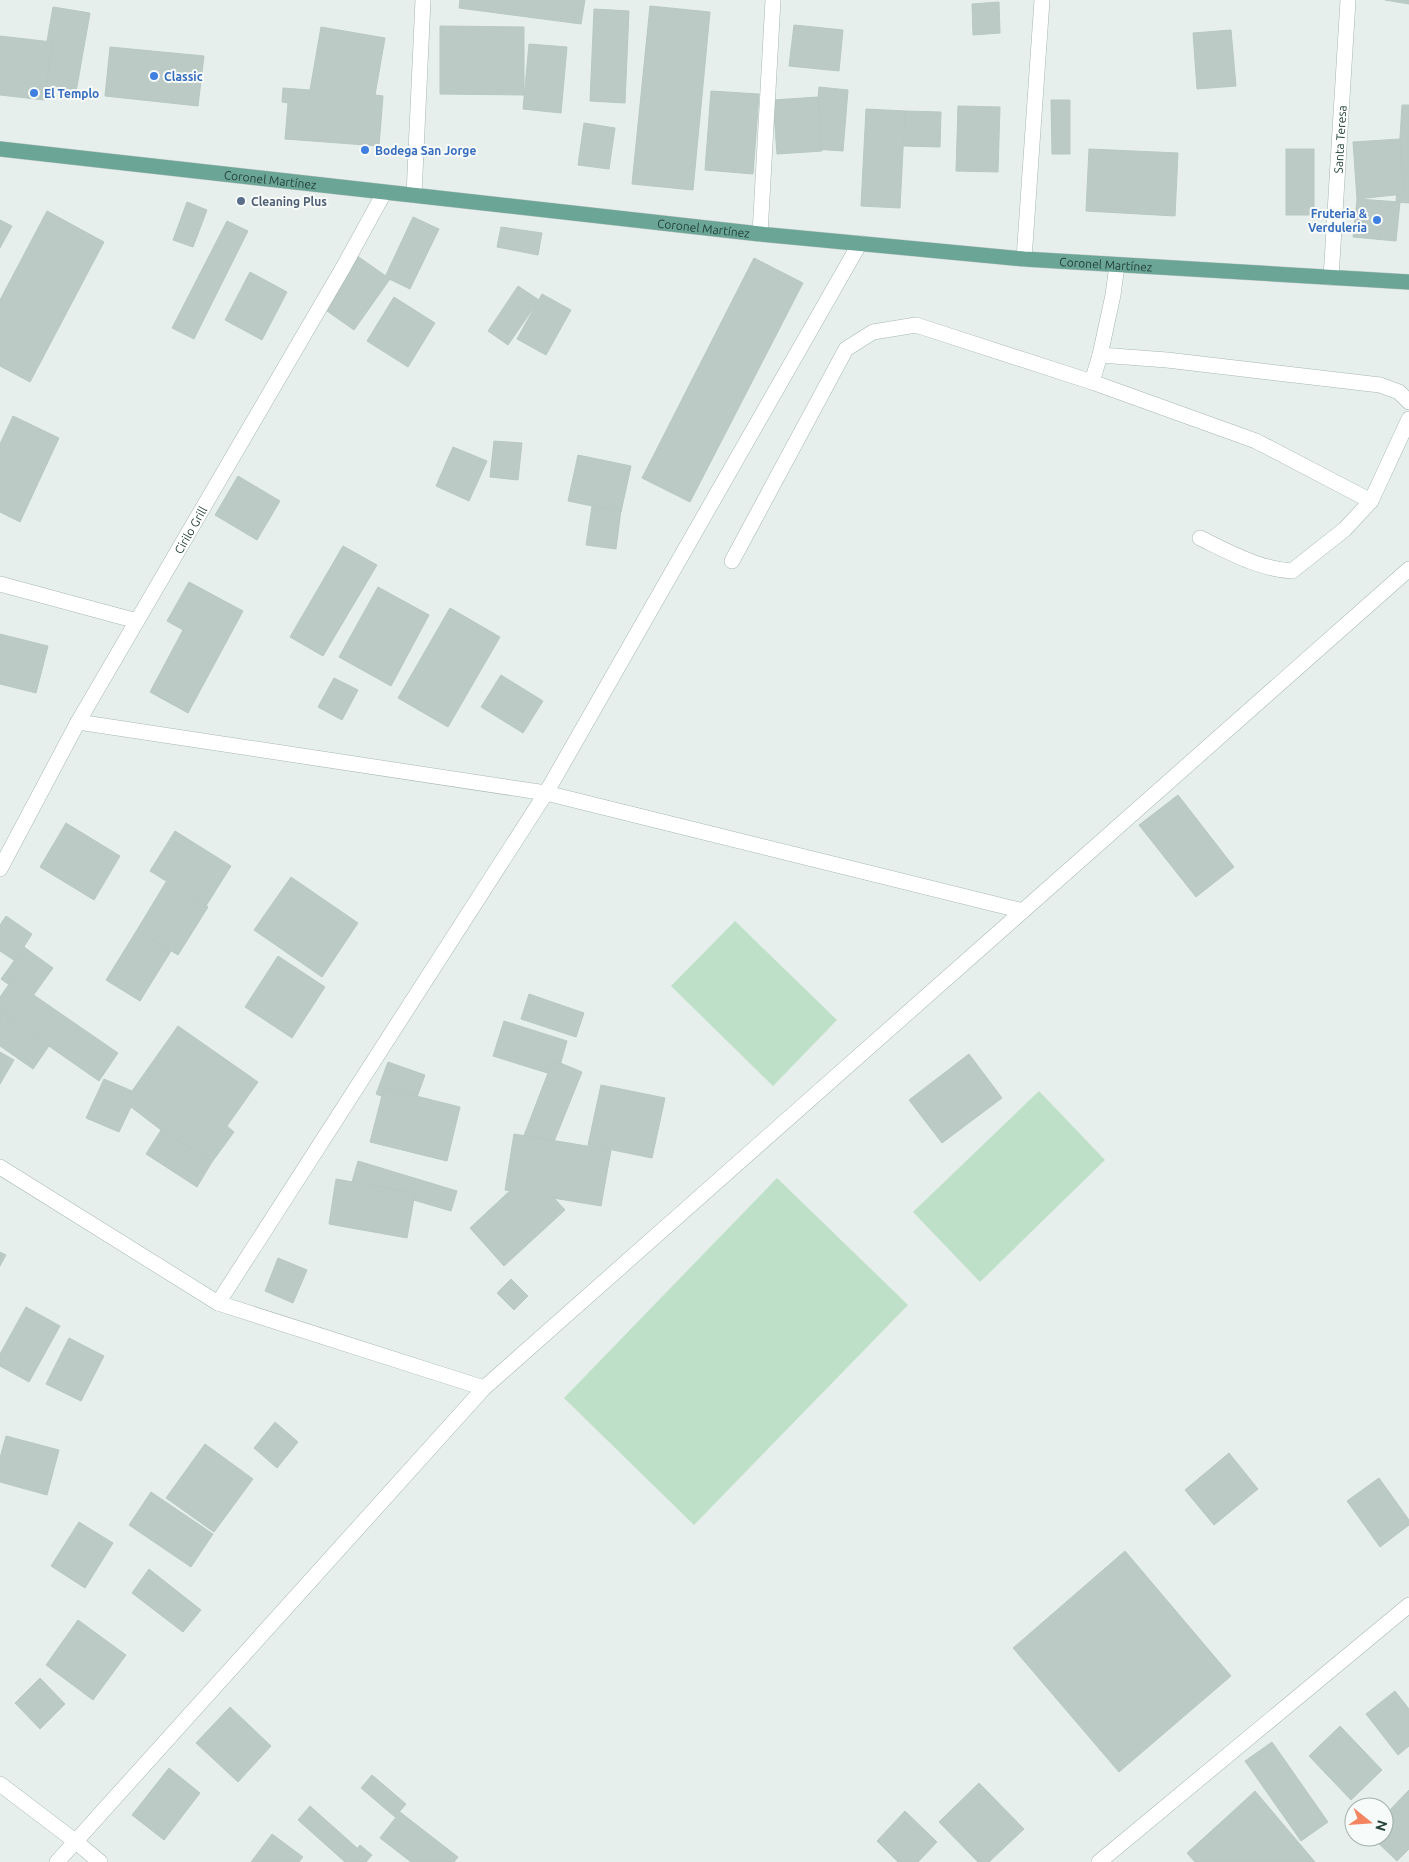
<svg xmlns="http://www.w3.org/2000/svg" width="1409" height="1862" font-family="Ubuntu,sans-serif">
  <style>
    .green { fill: #bfe0c8 }
    .building { fill: #bbcac4; stroke: #b8c9c2 }
    .lines { fill: none; stroke-linecap: round; stroke-linejoin: round }
    .minor-casing { stroke: #a8b8b2; stroke-width: 16 }
    .major-casing { stroke: #c2cac8; stroke-width: 16 }
    .minor { stroke: #fff; stroke-width: 15 }
    .major { stroke: #6aa596; stroke-width: 15 }
    .shop-dot { fill: #3f7fe0; stroke: #f7fbf9; stroke-width: 2 }
    .service-dot { fill: #5c6f8a; stroke: #f7fbf9; stroke-width: 2 }
    .labels { text-anchor: middle; dominant-baseline: central; stroke-width: 4; stroke-linejoin: round; paint-order: stroke }
    .shop-label { font-size: 12px; font-weight: bold; fill: #366cbe; stroke: #f7fbf9; text-anchor: start }
    .street-label { font-size: 12px; fill: #24423a; stroke: #f7fbf9 }
    .service-label { font-size: 12px; font-weight: bold; fill: #4e5e75; stroke: #f7fbf9; text-anchor: start }
  </style>
  <rect width="100%" height="100%" fill="#e6efeb"/>
  <g class="green">
    <polygon points="735,921 837,1020 773,1086 671,986"/>
    <polygon points="1039,1091 1105,1160 980,1282 913,1212"/>
    <polygon points="777,1178 908,1305 694,1525 564,1398"/>
  </g>
  <g class="building">
    <polygon points="460,0 585,0 581,24 459,8"/>
    <polygon points="1385,0 1409,0 1409,4"/>
    <polygon points="999,2 1000,33 973,35 972,4"/>
    <polygon points="650,6 710,12 693,190 632,184"/>
    <polygon points="53,7 90,13 76,92 39,86"/>
    <polygon points="594,9 629,11 625,103 590,101"/>
    <polygon points="794,25 843,30 839,71 789,66"/>
    <polygon points="440,26 524,27 524,95 440,94"/>
    <polygon points="321,27 385,38 375,95 383,96 379,146 285,139 288,103 282,102 283,88 310,90"/>
    <polygon points="1231,30 1236,86 1197,89 1193,33"/>
    <polygon points="0,36 52,42 45,100 0,95"/>
    <polygon points="529,44 567,47 561,113 523,109"/>
    <polygon points="110,47 204,56 198,106 105,96"/>
    <polygon points="819,87 848,90 843,151 814,149"/>
    <polygon points="711,91 759,94 753,174 705,170"/>
    <polygon points="818,97 822,151 777,154 773,100"/>
    <polygon points="1051,100 1070,100 1070,154 1052,154"/>
    <polygon points="1402,105 1409,105 1409,203 1396,202"/>
    <polygon points="958,106 1000,107 998,172 956,171"/>
    <polygon points="866,109 905,111 900,208 861,206"/>
    <polygon points="905,111 941,112 940,147 904,146"/>
    <polygon points="584,123 615,128 609,169 578,165"/>
    <polygon points="1400,139 1404,194 1357,199 1353,142"/>
    <polygon points="1089,149 1178,153 1175,216 1086,211"/>
    <rect x="1286" y="149" width="28" height="66"/>
    <polygon points="1357,199 1400,202 1396,241 1353,237"/>
    <polygon points="187,202 207,210 193,247 173,240"/>
    <polygon points="47,211 104,242 30,382 0,366 0,300"/>
    <polygon points="413,217 439,229 410,289 385,277"/>
    <polygon points="0,220 12,226 0,248"/>
    <polygon points="227,221 248,231 194,339 172,328"/>
    <polygon points="501,227 542,233 538,255 497,247"/>
    <polygon points="356,255 390,279 354,330 320,306"/>
    <polygon points="754,258 803,283 690,502 642,478"/>
    <polygon points="250,272 287,292 262,340 225,320"/>
    <polygon points="518,286 539,300 508,345 488,331"/>
    <polygon points="542,294 571,310 546,355 517,339"/>
    <polygon points="394,297 435,323 408,367 367,341"/>
    <polygon points="13,416 59,438 20,522 0,512 0,444"/>
    <polygon points="494,441 522,443 518,480 490,477"/>
    <polygon points="453,447 487,461 469,501 436,486"/>
    <polygon points="578,455 631,466 621,512 568,501"/>
    <polygon points="238,476 280,501 257,540 215,515"/>
    <polygon points="592,506 621,510 616,549 586,545"/>
    <polygon points="343,546 377,565 323,656 290,637"/>
    <polygon points="189,582 243,611 188,713 150,692 183,630 167,621"/>
    <polygon points="378,587 429,615 391,686 339,657"/>
    <polygon points="450,608 500,637 448,727 398,698"/>
    <polygon points="0,634 48,646 36,693 0,684"/>
    <polygon points="501,675 543,701 523,733 481,707"/>
    <polygon points="334,678 358,690 342,720 318,707"/>
    <polygon points="1178,795 1234,867 1196,897 1139,825"/>
    <polygon points="66,823 120,856 94,900 40,867"/>
    <polygon points="175,831 231,866 206,906 150,871"/>
    <polygon points="291,877 358,923 322,977 254,930"/>
    <polygon points="166,882 208,907 178,955 137,930"/>
    <polygon points="6,916 32,934 15,961 0,951 0,925"/>
    <polygon points="137,930 171,951 140,1001 106,980"/>
    <polygon points="24,947 53,968 30,1000 1,979"/>
    <polygon points="278,956 325,987 292,1038 245,1007"/>
    <polygon points="12,980 118,1053 99,1081 0,1012 0,997"/>
    <polygon points="529,994 584,1013 576,1037 521,1019"/>
    <polygon points="0,1012 49,1046 33,1069 0,1046"/>
    <polygon points="504,1021 567,1041 557,1076 493,1056"/>
    <polygon points="178,1026 258,1082 227,1126 234,1132 212,1162 161,1130 131,1107 119,1132 86,1118 104,1079 132,1091"/>
    <polygon points="0,1052 14,1060 0,1084"/>
    <polygon points="969,1054 1002,1098 942,1143 909,1100"/>
    <polygon points="553,1060 582,1072 551,1149 523,1138"/>
    <polygon points="388,1062 425,1075 413,1108 376,1094"/>
    <polygon points="601,1085 665,1098 652,1158 588,1145"/>
    <polygon points="384,1088 460,1107 447,1161 370,1142"/>
    <polygon points="161,1130 212,1162 197,1187 146,1154"/>
    <polygon points="514,1134 611,1150 601,1206 505,1190"/>
    <polygon points="358,1161 457,1191 451,1211 352,1182"/>
    <polygon points="530,1172 565,1210 504,1266 470,1228"/>
    <polygon points="336,1179 415,1193 407,1238 329,1224"/>
    <polygon points="0,1252 6,1255 0,1266"/>
    <polygon points="278,1258 307,1270 293,1303 265,1291"/>
    <polygon points="511,1279 528,1296 514,1310 497,1293"/>
    <polygon points="26,1307 60,1326 29,1382 0,1366 0,1354"/>
    <polygon points="69,1338 104,1356 81,1401 46,1384"/>
    <polygon points="275,1422 298,1442 277,1468 254,1448"/>
    <polygon points="6,1436 59,1450 47,1495 0,1482 0,1458"/>
    <polygon points="205,1444 253,1479 214,1532 166,1498"/>
    <polygon points="1229,1453 1258,1489 1214,1525 1185,1490"/>
    <polygon points="1379,1478 1409,1520 1409,1525 1380,1547 1347,1501"/>
    <polygon points="151,1492 213,1534 191,1567 129,1525"/>
    <polygon points="79,1522 113,1543 85,1588 51,1566"/>
    <polygon points="1125,1551 1231,1676 1119,1772 1013,1648"/>
    <polygon points="149,1569 201,1610 183,1632 132,1593"/>
    <polygon points="78,1620 126,1655 93,1700 46,1665"/>
    <polygon points="40,1678 65,1704 40,1729 15,1703"/>
    <polygon points="1395,1691 1409,1709 1409,1746 1398,1755 1366,1714"/>
    <polygon points="230,1707 271,1746 238,1782 196,1743"/>
    <polygon points="1340,1726 1382,1770 1351,1800 1309,1756"/>
    <polygon points="1272,1742 1328,1822 1301,1841 1245,1761"/>
    <polygon points="169,1768 200,1793 164,1840 132,1815"/>
    <polygon points="372,1775 406,1804 395,1817 361,1788"/>
    <polygon points="979,1783 1024,1829 989,1862 978,1862 939,1822"/>
    <polygon points="1409,1790 1409,1849 1397,1861 1372,1837 1384,1837 1384,1816"/>
    <polygon points="1255,1791 1315,1862 1269,1862 1229,1815"/>
    <polygon points="310,1806 357,1848 345,1862 298,1820"/>
    <polygon points="905,1811 937,1842 918,1862 898,1862 877,1841"/>
    <polygon points="400,1812 458,1857 454,1862 411,1862 380,1838"/>
    <polygon points="1229,1815 1272,1862 1195,1862 1187,1853"/>
    <polygon points="272,1834 303,1857 299,1862 251,1862"/>
    <polygon points="360,1845 372,1855 366,1862 346,1862"/>
  </g>
  <g class="lines">
    <defs>
      <g id="minor">
        <polyline points="414,195 423,0"/>
        <polyline points="760,234 773,0"/>
        <polyline points="1024,259 1042,0"/>
        <polyline points="1117,265 1113,295 1100,355 1167,360 1380,385 1399,392 1409,402"/>
        <path id="s1" d="M 1331,278 L 1348,0"/>
        <polyline points="1092,382 1256,441 1371,501 1409,419"/>
        <path d="M 1200,538 C 1229,552 1259,569 1292,571 L 1345,529 L 1371,501"/>
        <polyline points="732,561 846,349 873,332 916,325 1092,382 1100,355"/>
        <polyline points="0,584 137,621"/>
        <polyline points="78,722 546,793 1023,911"/>
        <path id="s2" d="M 0,869 L 78,722 L 344,266 L 384,193"/>
        <polyline points="0,1167 218,1303 484,1388"/>
        <polyline points="218,1303 546,793 860,243"/>
        <polyline points="0,1784 75,1841 100,1862"/>
        <polyline points="57,1862 484,1388 1409,569"/>
        <polyline points="1099,1862 1409,1605"/>
      </g>
      <g id="major">
        <path id="s3" d="M 0,149 L 760,234 L 1024,259 L 1409,282"/>
      </g>
    </defs>
    <use href="#minor" class="minor-casing"/>
    <use href="#major" class="major-casing"/>
    <use href="#minor" class="minor"/>
    <use href="#major" class="major"/>
  </g>
  <g class="shop-dot">
    <circle cx="154" cy="76" r="5"/>
    <circle cx="34" cy="93" r="5"/>
    <circle cx="365" cy="150" r="5"/>
    <circle cx="1377" cy="220" r="5"/>
  </g>
  <circle class="service-dot" cx="241" cy="201" r="5"/>
  <g class="labels">
    <g class="shop-label">
      <text x="164" y="76">Classic</text>
      <text x="44" y="93">El Templo</text>
      <text x="375" y="150">Bodega San Jorge</text>
      <text x="1367" y="213" text-anchor="end">Fruteria &amp;<tspan x="1367" dy="14">Verduleria</tspan></text>
    </g>
    <g class="street-label">
      <text stroke="none"><textPath href="#s1" startOffset="139">Santa Teresa</textPath></text>
      <text stroke="none"><textPath href="#s3" startOffset="272">Coronel Martínez</textPath></text>
      <text stroke="none"><textPath href="#s3" startOffset="708">Coronel Martínez</textPath></text>
      <text stroke="none"><textPath href="#s3" startOffset="1112">Coronel Martínez</textPath></text>
      <text stroke="none"><textPath href="#s2" startOffset="389">Cirilo Grill</textPath></text>
    </g>
    <g class="service-label">
      <text x="251" y="201">Cleaning Plus</text>
    </g>
  </g>
  <g transform="translate(1369 1822) rotate(107)"><circle r="24" fill="#f7fbf9" stroke="#a3b1ad"/>
  <path d="M0-4L9 19L0 12L-9 19Z" fill="#f4845f"/>
  <text y="-8" font-size="14" font-weight="bold" text-anchor="middle" fill="#24423a">N</text>
  </g>
</svg>
